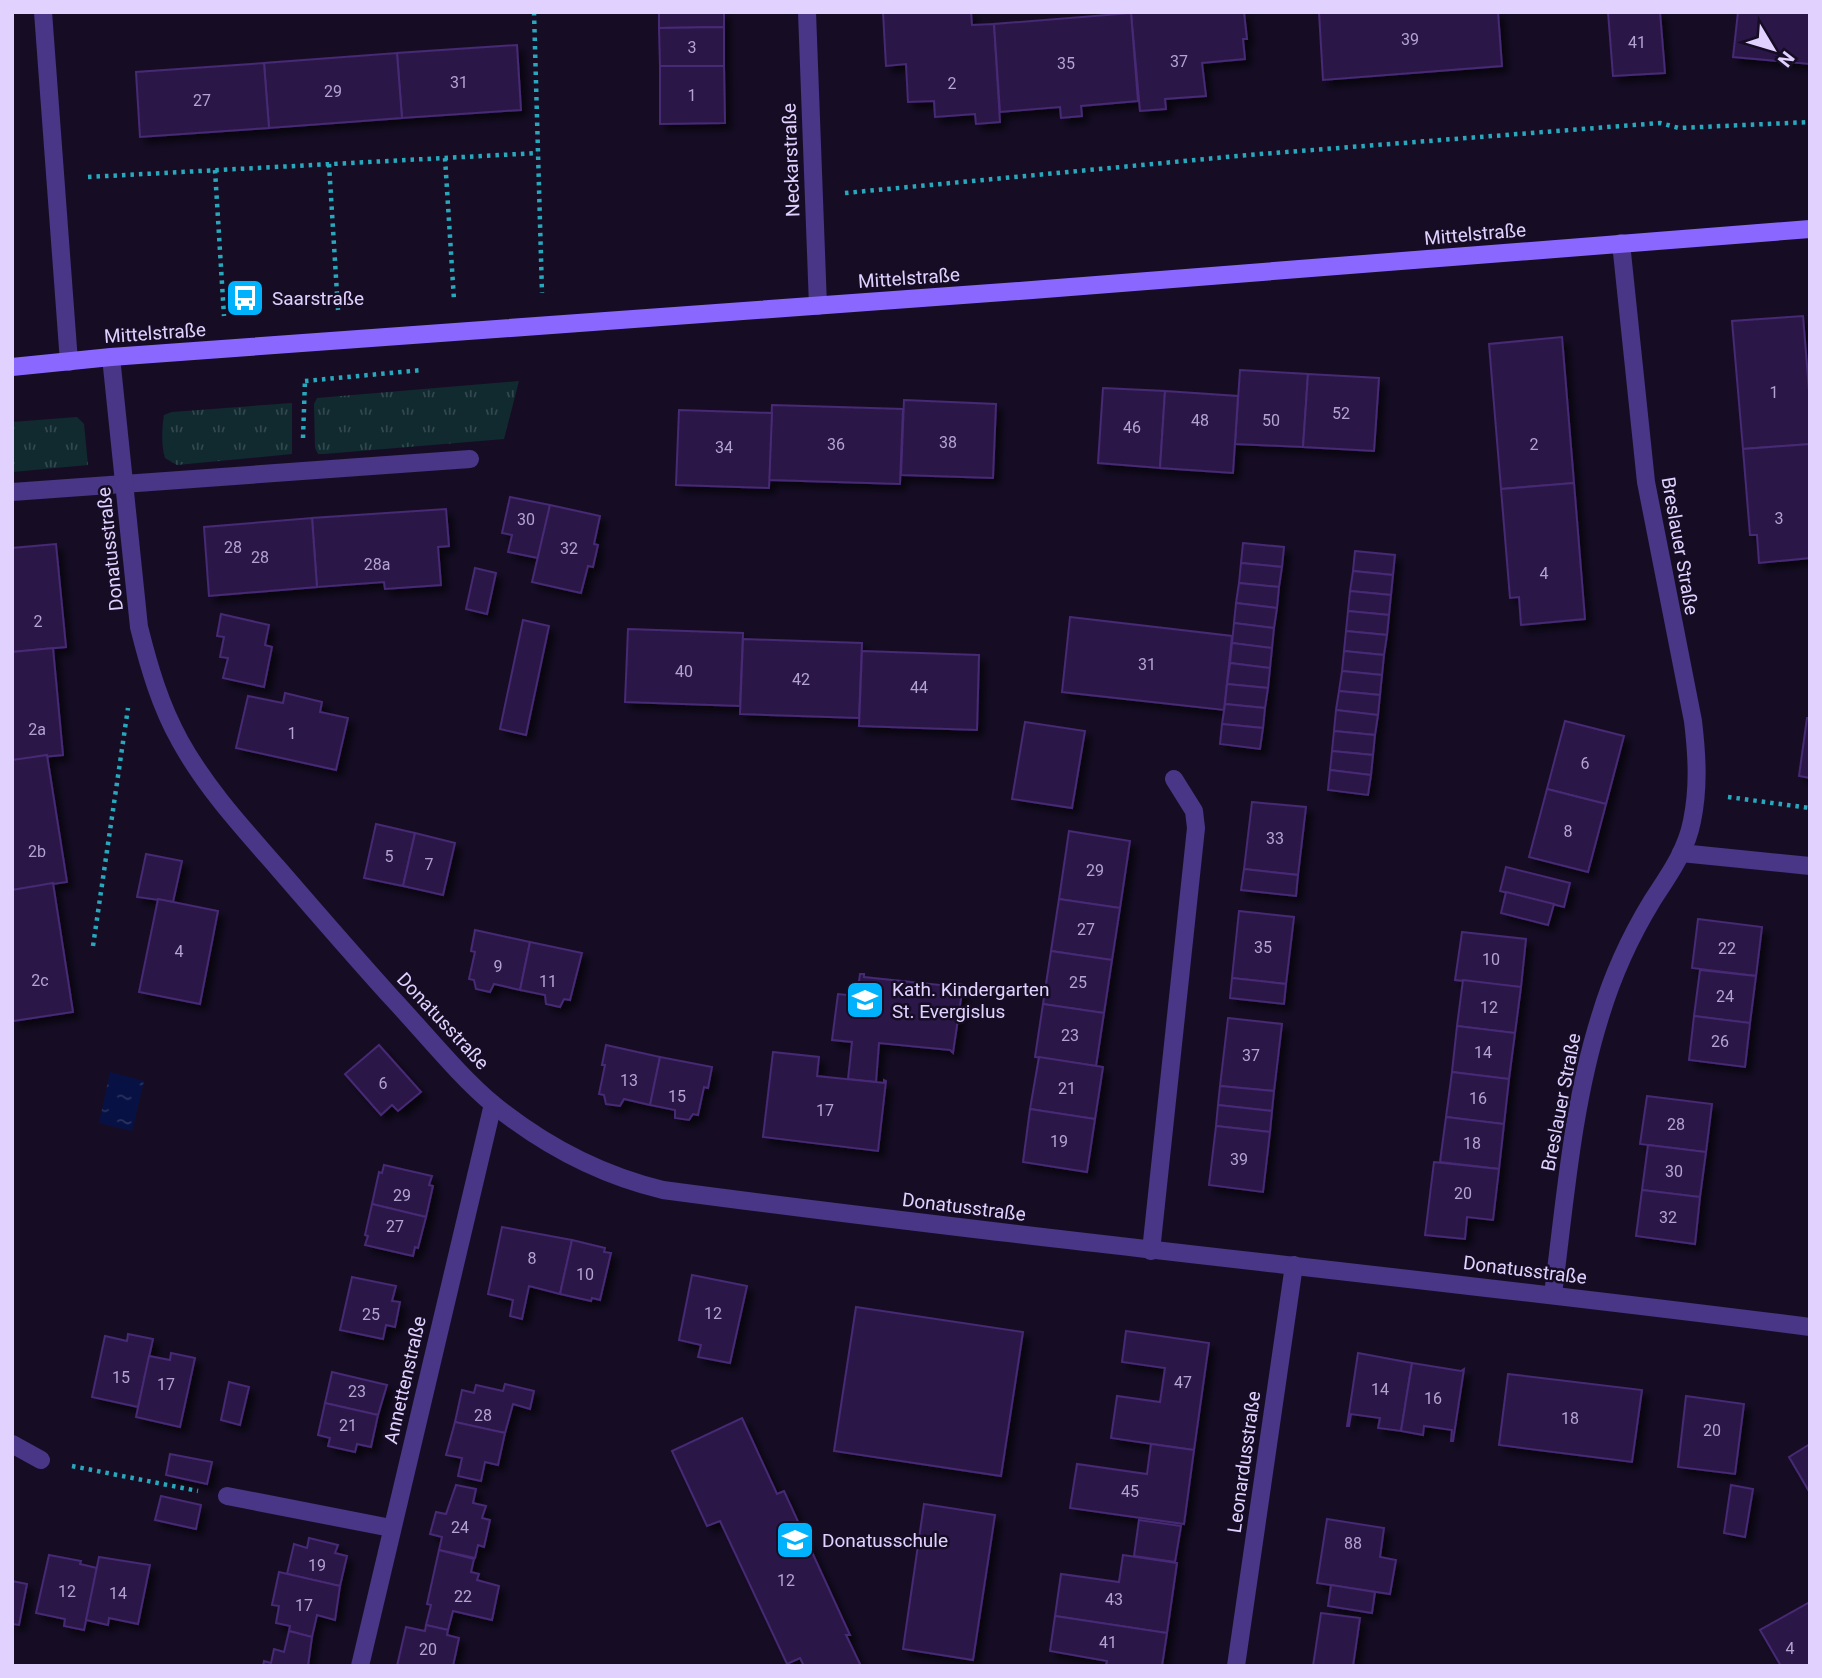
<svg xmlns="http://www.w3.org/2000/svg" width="1822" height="1678" font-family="Roboto,sans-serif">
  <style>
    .grass { fill: url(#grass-tufts) }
    .water { fill: url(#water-ripples) }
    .building { fill: #2b1847; stroke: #472974; stroke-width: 2; filter: url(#shadow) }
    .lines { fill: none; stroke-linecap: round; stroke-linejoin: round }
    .path { stroke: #28a8bc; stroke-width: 4.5; stroke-dasharray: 3.5 5; stroke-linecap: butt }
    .service { stroke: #493686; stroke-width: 18 }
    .minor { stroke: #493686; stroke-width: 18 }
    .secondary { stroke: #8a68ff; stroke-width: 18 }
    .labels { text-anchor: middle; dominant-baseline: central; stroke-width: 5; stroke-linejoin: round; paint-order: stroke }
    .number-label { font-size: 16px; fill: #b3a3d1 }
    .street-label { font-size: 19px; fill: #e0d1ff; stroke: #160d25 }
    .poi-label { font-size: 19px; fill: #e0d1ff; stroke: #160d25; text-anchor: start }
  </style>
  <defs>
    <pattern id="grass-tufts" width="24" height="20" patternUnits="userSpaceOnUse" patternTransform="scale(1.75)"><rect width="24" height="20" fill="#102a2f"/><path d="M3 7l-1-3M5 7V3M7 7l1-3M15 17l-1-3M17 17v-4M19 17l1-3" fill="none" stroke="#32484e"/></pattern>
    <pattern id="water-ripples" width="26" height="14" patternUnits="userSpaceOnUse" patternTransform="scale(1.75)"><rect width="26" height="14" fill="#071144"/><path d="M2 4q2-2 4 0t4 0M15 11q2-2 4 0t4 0" fill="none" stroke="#2b3360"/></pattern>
    <filter id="shadow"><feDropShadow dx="6" dy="6" stdDeviation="3.5" flood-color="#0009"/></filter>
  </defs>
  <rect width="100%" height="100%" fill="#160d25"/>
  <g class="grass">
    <polygon points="519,381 504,439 324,454 318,454 315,448 314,404 317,398"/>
    <path d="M 292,403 L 292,454 L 177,465 L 165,458 C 161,445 162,428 164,415 L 172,412 Z"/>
    <polygon points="77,417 84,424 88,465 12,472 12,422"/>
  </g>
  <polygon class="water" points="110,1072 144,1081 132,1131 99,1123"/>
  <g class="building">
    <polygon points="659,12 724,12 724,27 659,28"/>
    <polygon points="883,12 971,12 972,25 994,24 1000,122 976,124 975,114 935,117 934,101 908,102 906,64 886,66"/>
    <polygon points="1244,12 1247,39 1243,39 1245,59 1202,63 1206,96 1165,99 1166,109 1140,111 1131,13"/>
    <polygon points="1319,12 1498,12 1502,66 1323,80"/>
    <polygon points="1608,12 1660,12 1665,73 1613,76"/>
    <polygon points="1738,12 1810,12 1810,64 1733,57"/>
    <polygon points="1131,13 1138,101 1081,106 1082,116 1061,118 1060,107 1000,112 994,24"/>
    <polygon points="724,27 724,66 660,66 659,28"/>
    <polygon points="517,45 521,110 402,118 397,53"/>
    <polygon points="397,53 402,118 269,128 264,63"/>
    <polygon points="264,63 269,128 140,137 136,72"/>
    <polygon points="660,66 724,66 725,123 660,124"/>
    <polygon points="1803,316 1810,403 1810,444 1743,449 1732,321"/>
    <polygon points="1562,337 1574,483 1501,489 1489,344"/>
    <polygon points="1240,370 1308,374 1303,447 1235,444"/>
    <polygon points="1308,374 1379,378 1374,451 1303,447"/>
    <polygon points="1103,388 1165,391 1160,468 1098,463"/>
    <polygon points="1165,391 1238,396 1233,473 1160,468"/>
    <polygon points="904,400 996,404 993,478 901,475"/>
    <polygon points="772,405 903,409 900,484 769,480"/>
    <polygon points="679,410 772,413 769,488 676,485"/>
    <polygon points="1810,444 1810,558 1759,563 1757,535 1750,535 1743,449"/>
    <polygon points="1574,483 1585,619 1521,625 1519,597 1510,598 1501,489"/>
    <polygon points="510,497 550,505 538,558 508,552 512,535 502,533"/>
    <polygon points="550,505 600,516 594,544 598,545 593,567 588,566 581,593 532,582"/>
    <polygon points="446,509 449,546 438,547 441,585 385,589 384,582 317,587 312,518"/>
    <polygon points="312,518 317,587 209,596 204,527"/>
    <polygon points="1243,543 1284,547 1282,567 1241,563"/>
    <polygon points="56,544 66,647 12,652 12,548"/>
    <polygon points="1355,551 1395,555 1393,575 1353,571"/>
    <polygon points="1241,563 1282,567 1279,587 1239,583"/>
    <polygon points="475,568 496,573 487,614 466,609"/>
    <polygon points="1353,571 1393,575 1391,595 1350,591"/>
    <polygon points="1239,583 1279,587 1277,608 1236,603"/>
    <polygon points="1350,591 1391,595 1389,615 1348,611"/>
    <polygon points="1236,603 1277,608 1274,628 1234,623"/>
    <polygon points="1348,611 1389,615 1387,635 1346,631"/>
    <polygon points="221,614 269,625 265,645 272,647 264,687 223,678 228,658 220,657 224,637 217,636"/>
    <polygon points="1070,617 1232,636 1224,710 1062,692"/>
    <polygon points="523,620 549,626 526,735 500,729"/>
    <polygon points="1234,623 1274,628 1272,648 1232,643"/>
    <polygon points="628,629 743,633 740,706 625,702"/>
    <polygon points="1346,631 1387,635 1384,655 1344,651"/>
    <polygon points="743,639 862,643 859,718 740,714"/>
    <polygon points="1232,643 1272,648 1270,668 1230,663"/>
    <polygon points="53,648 63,755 12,760 12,652"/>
    <polygon points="862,651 979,655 977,730 859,726"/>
    <polygon points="1344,651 1384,655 1382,675 1342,671"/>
    <polygon points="1230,663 1270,668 1268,688 1227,684"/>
    <polygon points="1342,671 1382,675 1380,695 1339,691"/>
    <polygon points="1227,684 1268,688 1265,708 1225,704"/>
    <polygon points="1339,691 1380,695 1378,715 1336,710"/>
    <polygon points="285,693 322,702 320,712 348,718 336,770 236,748 248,696 283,703"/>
    <polygon points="1225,704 1265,708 1263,728 1222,724"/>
    <polygon points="1336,710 1378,715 1375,735 1334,731"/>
    <polygon points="1807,718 1810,718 1810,778 1799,776"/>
    <polygon points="1565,721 1624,736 1606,804 1547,789"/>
    <polygon points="1025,722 1085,731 1072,808 1012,799"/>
    <polygon points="1222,724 1263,728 1260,749 1220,744"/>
    <polygon points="1334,731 1375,735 1373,755 1332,751"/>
    <polygon points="1332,751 1373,755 1371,775 1330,770"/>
    <polygon points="47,755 67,882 12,890 12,760"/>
    <polygon points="1330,770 1371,775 1368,795 1328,790"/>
    <polygon points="1547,789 1606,804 1588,872 1529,857"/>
    <polygon points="1252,802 1306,807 1298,875 1244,869"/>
    <polygon points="376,824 415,833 403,886 364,878"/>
    <polygon points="1069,831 1130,841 1120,908 1059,899"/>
    <polygon points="415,833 455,843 443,895 403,886"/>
    <polygon points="146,854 182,861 173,902 137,897"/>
    <polygon points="1506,867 1570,883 1564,907 1500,891"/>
    <polygon points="1244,869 1298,875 1296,896 1241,890"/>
    <polygon points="53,883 73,1012 13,1021 12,890"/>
    <polygon points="1506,892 1554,904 1548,925 1501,913"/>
    <polygon points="158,899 218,911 200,1004 139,992"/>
    <polygon points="1059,899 1120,908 1112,960 1051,951"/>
    <polygon points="1239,911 1294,917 1286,984 1232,978"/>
    <polygon points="1698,919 1762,927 1756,976 1692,968"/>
    <polygon points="475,930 530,942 520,990 494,984 490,992 476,989 474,980 469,979 475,952 471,951"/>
    <polygon points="1462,932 1526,939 1521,987 1455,980"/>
    <polygon points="530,942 582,953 570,1000 564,999 560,1007 546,1004 545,995 520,990"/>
    <polygon points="1051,951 1112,960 1104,1013 1043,1004"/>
    <polygon points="1700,970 1756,976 1750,1023 1694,1016"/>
    <polygon points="860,974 864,974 864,977 959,987 959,984 963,985 953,1053 950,1050 879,1043 876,1082 848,1079 852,1042 832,1040 838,994 857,996"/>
    <polygon points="1232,978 1286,984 1284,1004 1230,998"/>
    <polygon points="1463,980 1521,987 1515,1033 1457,1026"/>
    <polygon points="1043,1004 1104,1013 1096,1066 1035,1057"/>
    <polygon points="1694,1016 1750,1023 1745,1067 1689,1060"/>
    <polygon points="1228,1018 1282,1024 1274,1091 1220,1086"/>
    <polygon points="1457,1026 1515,1033 1509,1079 1452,1072"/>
    <polygon points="379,1045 421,1092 398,1111 392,1105 381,1115 345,1074"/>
    <polygon points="606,1045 660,1057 650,1105 624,1099 620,1106 606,1104 604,1095 599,1094 605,1065 602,1065"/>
    <polygon points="773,1052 819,1057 817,1076 884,1083 884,1080 886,1081 878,1151 763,1137"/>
    <polygon points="660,1057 712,1067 708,1088 704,1087 698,1115 693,1114 689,1120 675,1118 675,1110 650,1105"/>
    <polygon points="1039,1057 1103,1067 1095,1119 1030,1109"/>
    <polygon points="1452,1072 1509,1079 1504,1124 1446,1117"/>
    <polygon points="1220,1086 1274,1091 1272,1111 1218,1105"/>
    <polygon points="1647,1096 1712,1104 1706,1152 1640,1144"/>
    <polygon points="1218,1105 1272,1111 1270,1132 1216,1126"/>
    <polygon points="1030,1109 1095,1119 1087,1172 1023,1162"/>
    <polygon points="1446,1117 1504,1124 1499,1169 1440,1162"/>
    <polygon points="1216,1126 1270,1132 1263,1192 1209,1185"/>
    <polygon points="1648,1145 1706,1152 1700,1197 1642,1190"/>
    <polygon points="1434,1162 1499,1169 1493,1220 1467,1217 1465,1239 1425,1235"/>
    <polygon points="384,1165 432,1176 429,1185 433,1186 426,1217 372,1204 379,1172 382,1173"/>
    <polygon points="1642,1190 1700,1197 1695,1244 1636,1236"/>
    <polygon points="372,1204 426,1217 418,1248 415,1247 413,1256 365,1245 368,1236 365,1235"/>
    <polygon points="502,1227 572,1240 560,1294 529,1286 522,1319 510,1316 513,1300 488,1294"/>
    <polygon points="572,1240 605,1248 604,1252 611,1253 600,1300 592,1298 591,1301 560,1294"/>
    <polygon points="692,1275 747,1286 730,1363 698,1357 701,1345 679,1340"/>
    <polygon points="352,1277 396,1286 392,1301 400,1302 395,1327 386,1325 383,1339 340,1330"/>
    <polygon points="856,1307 1023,1332 1001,1476 834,1451"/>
    <polygon points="1126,1331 1209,1343 1194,1450 1111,1438 1117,1396 1160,1402 1165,1368 1122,1362"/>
    <polygon points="128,1334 153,1339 138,1407 92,1397 105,1336 127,1341"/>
    <polygon points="171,1353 195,1358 180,1427 136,1417 149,1356 170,1360"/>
    <polygon points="1358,1353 1412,1363 1401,1431 1378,1428 1380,1418 1351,1414 1349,1426 1347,1426"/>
    <polygon points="1412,1363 1461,1371 1464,1369 1453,1441 1451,1441 1452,1430 1424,1426 1423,1435 1401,1431"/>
    <polygon points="332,1372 387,1385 378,1415 325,1403"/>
    <polygon points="1508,1374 1642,1390 1632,1462 1499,1445"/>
    <polygon points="229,1382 249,1387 240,1425 221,1420"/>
    <polygon points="505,1384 534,1391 530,1409 513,1404 505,1433 455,1422 462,1390 474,1393 476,1385 503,1391"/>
    <polygon points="1686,1396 1744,1404 1735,1474 1678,1467"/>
    <polygon points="325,1403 378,1415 371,1447 357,1444 355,1452 328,1446 330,1438 318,1435"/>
    <polygon points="742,1418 777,1494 784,1491 850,1635 846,1635 861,1666 804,1666 800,1658 787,1664 720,1521 707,1526 672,1451"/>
    <polygon points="455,1422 505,1433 498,1465 485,1462 481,1481 458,1476 462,1458 446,1455"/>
    <polygon points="1151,1444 1194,1450 1184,1524 1070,1508 1077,1464 1147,1474"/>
    <polygon points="1810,1444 1810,1493 1789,1457"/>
    <polygon points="170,1454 212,1462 207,1484 166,1475"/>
    <polygon points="456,1485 476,1489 473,1503 486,1506 482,1518 490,1520 484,1547 478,1545 475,1558 439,1550 442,1537 430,1534 436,1512 446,1514"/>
    <polygon points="1731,1485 1753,1489 1745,1537 1724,1533"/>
    <polygon points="161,1496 201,1505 196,1529 155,1520"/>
    <polygon points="924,1504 995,1515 973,1660 903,1649"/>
    <polygon points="1327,1519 1384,1528 1380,1557 1396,1560 1390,1594 1317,1583"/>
    <polygon points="1139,1520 1181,1526 1175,1562 1134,1556"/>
    <polygon points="309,1538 338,1545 335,1553 347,1556 340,1586 287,1574 294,1544 307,1548"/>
    <polygon points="439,1550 474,1559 471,1572 479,1574 477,1580 499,1586 492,1620 453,1611 448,1630 426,1625 431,1605 427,1604"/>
    <polygon points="49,1555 81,1561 80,1564 97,1568 84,1630 64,1626 65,1619 36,1613"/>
    <polygon points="1123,1555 1177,1563 1167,1633 1055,1616 1061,1574 1119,1582"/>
    <polygon points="99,1557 150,1565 138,1624 109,1618 108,1625 86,1620"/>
    <polygon points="279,1572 340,1586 335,1620 317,1615 312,1637 289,1631 290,1626 276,1623 279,1606 272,1605"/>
    <polygon points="12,1581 27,1584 19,1625 12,1624"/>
    <polygon points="1331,1585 1375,1592 1372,1613 1328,1606"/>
    <polygon points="1810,1602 1810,1666 1781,1666 1760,1630"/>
    <polygon points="1321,1613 1360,1618 1353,1666 1313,1666"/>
    <polygon points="1055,1616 1167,1633 1162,1666 1106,1666 1107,1661 1050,1651"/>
    <polygon points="426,1625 448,1630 447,1635 459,1638 453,1666 397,1666 406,1627 425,1631"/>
    <polygon points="289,1631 312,1637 308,1666 263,1666 264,1661 271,1663 274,1649 284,1652"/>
  </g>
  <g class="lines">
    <g class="path">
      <polyline points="534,12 542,293"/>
      <polyline points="445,158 454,300"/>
      <polyline points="329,164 338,310"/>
      <polyline points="215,170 224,316"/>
      <polyline points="88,177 538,153"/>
      <polyline points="845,193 1248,155 1660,123 1679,128 1810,122"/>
      <polyline points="305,381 422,370"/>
      <polyline points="303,438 305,380"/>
      <polyline points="1728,797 1810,808"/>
      <polyline points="93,946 128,708"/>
      <polyline points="72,1466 198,1491"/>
    </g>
    <g class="service">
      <polyline points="12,492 470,459"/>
      <polyline points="227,1496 391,1528"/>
    </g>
    <g class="minor">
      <polyline points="43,12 69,362"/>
      <polyline points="807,12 818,306"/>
      <path d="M 111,357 L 139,627 C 149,667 160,705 180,741 C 206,788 242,827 277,867 C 315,911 353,955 392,998 C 424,1032 459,1076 494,1105 C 545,1146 600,1175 663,1190 C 1044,1241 1428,1278 1810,1327"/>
      <polyline points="1681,853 1810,866"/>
      <polyline points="1151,1251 1196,828 1194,811 1174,779"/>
      <path d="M 1553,1294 C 1565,1202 1572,1106 1600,1017 C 1612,977 1630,937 1652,901 C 1668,876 1686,852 1692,821 C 1699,787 1697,755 1693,721 L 1646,482 L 1621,243"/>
      <polyline points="12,1444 41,1460"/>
      <polyline points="360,1666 493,1104"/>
      <polyline points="1236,1666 1294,1265"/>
    </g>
    <polyline class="secondary" points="12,367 111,357 1032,290 1810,229"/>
  </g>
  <defs>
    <symbol id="bus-square" viewBox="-11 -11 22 22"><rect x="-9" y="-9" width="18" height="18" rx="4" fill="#00b2fc" stroke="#160d25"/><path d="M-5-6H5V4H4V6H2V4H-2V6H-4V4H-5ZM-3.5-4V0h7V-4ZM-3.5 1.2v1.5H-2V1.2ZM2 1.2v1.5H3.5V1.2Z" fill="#fff"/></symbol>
    <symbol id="school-square" viewBox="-11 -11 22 22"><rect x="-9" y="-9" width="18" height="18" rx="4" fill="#00b2fc" stroke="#160d25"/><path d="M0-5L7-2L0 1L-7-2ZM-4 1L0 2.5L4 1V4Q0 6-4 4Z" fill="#fff"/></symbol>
  </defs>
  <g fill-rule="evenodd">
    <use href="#bus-square" x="223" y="276" width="44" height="44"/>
    <use href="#school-square" x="843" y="978" width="44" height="44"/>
    <use href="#school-square" x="773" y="1518" width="44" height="44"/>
  </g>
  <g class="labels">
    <g class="number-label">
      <text x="1410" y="39">39</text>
      <text x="1637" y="42">41</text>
      <text x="692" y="47">3</text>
      <text x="1179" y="61">37</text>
      <text x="1066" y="63">35</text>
      <text x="459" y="82">31</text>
      <text x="952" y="83">2</text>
      <text x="333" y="91">29</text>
      <text x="692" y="95">1</text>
      <text x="202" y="100">27</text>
      <text x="1774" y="392">1</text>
      <text x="1341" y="413">52</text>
      <text x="1200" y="420">48</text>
      <text x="1271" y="420">50</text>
      <text x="1132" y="427">46</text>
      <text x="948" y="442">38</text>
      <text x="836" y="444">36</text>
      <text x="1534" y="444">2</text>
      <text x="724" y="447">34</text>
      <text x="1779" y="518">3</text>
      <text x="526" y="519">30</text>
      <text x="233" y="547">28</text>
      <text x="569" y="548">32</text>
      <text x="260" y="557">28</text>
      <text x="377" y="564">28a</text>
      <text x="1544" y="573">4</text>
      <text x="38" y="621">2</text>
      <text x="1147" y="664">31</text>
      <text x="684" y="671">40</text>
      <text x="801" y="679">42</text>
      <text x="919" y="687">44</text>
      <text x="37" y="729">2a</text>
      <text x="292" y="733">1</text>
      <text x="1585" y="763">6</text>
      <text x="1568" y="831">8</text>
      <text x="1275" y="838">33</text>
      <text x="37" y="851">2b</text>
      <text x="389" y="856">5</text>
      <text x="429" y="864">7</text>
      <text x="1095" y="870">29</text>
      <text x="1086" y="929">27</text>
      <text x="1263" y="947">35</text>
      <text x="1727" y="948">22</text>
      <text x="179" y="951">4</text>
      <text x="1491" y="959">10</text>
      <text x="498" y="966">9</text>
      <text x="40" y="980">2c</text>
      <text x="548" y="981">11</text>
      <text x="1078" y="982">25</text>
      <text x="1725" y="996">24</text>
      <text x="1489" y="1007">12</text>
      <text x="1070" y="1035">23</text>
      <text x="1720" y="1041">26</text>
      <text x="1483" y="1052">14</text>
      <text x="1251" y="1055">37</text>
      <text x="629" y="1080">13</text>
      <text x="383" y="1083">6</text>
      <text x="1067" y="1088">21</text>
      <text x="677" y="1096">15</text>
      <text x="1478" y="1098">16</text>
      <text x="825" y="1110">17</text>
      <text x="1676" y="1124">28</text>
      <text x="1059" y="1141">19</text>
      <text x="1472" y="1143">18</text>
      <text x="1239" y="1159">39</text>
      <text x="1674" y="1171">30</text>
      <text x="1463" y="1193">20</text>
      <text x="402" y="1195">29</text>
      <text x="1668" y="1217">32</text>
      <text x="395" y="1226">27</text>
      <text x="532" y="1258">8</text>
      <text x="585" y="1274">10</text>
      <text x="713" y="1313">12</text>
      <text x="371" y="1314">25</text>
      <text x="121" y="1377">15</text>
      <text x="1183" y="1382">47</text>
      <text x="166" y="1384">17</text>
      <text x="1380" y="1389">14</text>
      <text x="357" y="1391">23</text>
      <text x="1433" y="1398">16</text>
      <text x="483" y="1415">28</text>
      <text x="1570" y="1418">18</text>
      <text x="348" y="1425">21</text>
      <text x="1712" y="1430">20</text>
      <text x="1130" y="1491">45</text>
      <text x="460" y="1527">24</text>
      <text x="1353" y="1543">88</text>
      <text x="317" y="1565">19</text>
      <text x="786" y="1580">12</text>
      <text x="67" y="1591">12</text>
      <text x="118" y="1593">14</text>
      <text x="463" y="1596">22</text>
      <text x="1114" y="1599">43</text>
      <text x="304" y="1605">17</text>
      <text x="1108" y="1642">41</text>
      <text x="1790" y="1648">4</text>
      <text x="428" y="1649">20</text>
    </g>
    <g class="street-label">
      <text transform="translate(791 160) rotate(-92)">Neckarstraße</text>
      <text transform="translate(1475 234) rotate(-5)">Mittelstraße</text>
      <text transform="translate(909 278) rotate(-4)">Mittelstraße</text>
      <text transform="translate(155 333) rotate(-4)">Mittelstraße</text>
      <text transform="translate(1680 546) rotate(80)">Breslauer Straße</text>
      <text transform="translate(110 549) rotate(-96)">Donatusstraße</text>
      <text transform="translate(443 1021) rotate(47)">Donatusstraße</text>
      <text transform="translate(1561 1102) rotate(-79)">Breslauer Straße</text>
      <text transform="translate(964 1207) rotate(7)">Donatusstraße</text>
      <text transform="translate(1525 1270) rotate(7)">Donatusstraße</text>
      <text transform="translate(405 1380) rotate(-77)">Annettenstraße</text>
      <text transform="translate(1244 1462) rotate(-82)">Leonardusstraße</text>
    </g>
    <g class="poi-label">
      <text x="272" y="298">Saarstraße</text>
      <text x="892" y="989">Kath. Kindergarten<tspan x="892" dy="22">St. Evergislus</tspan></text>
      <text x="822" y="1540">Donatusschule</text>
    </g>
  </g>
  <rect width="1822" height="1678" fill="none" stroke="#e0d1ff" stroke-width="28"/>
  <g transform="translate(1773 49) rotate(128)" stroke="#160d25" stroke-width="5" paint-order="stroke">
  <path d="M0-5L12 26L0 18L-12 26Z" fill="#e0d1ff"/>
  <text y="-10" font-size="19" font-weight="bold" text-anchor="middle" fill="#e0d1ff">N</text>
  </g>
</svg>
